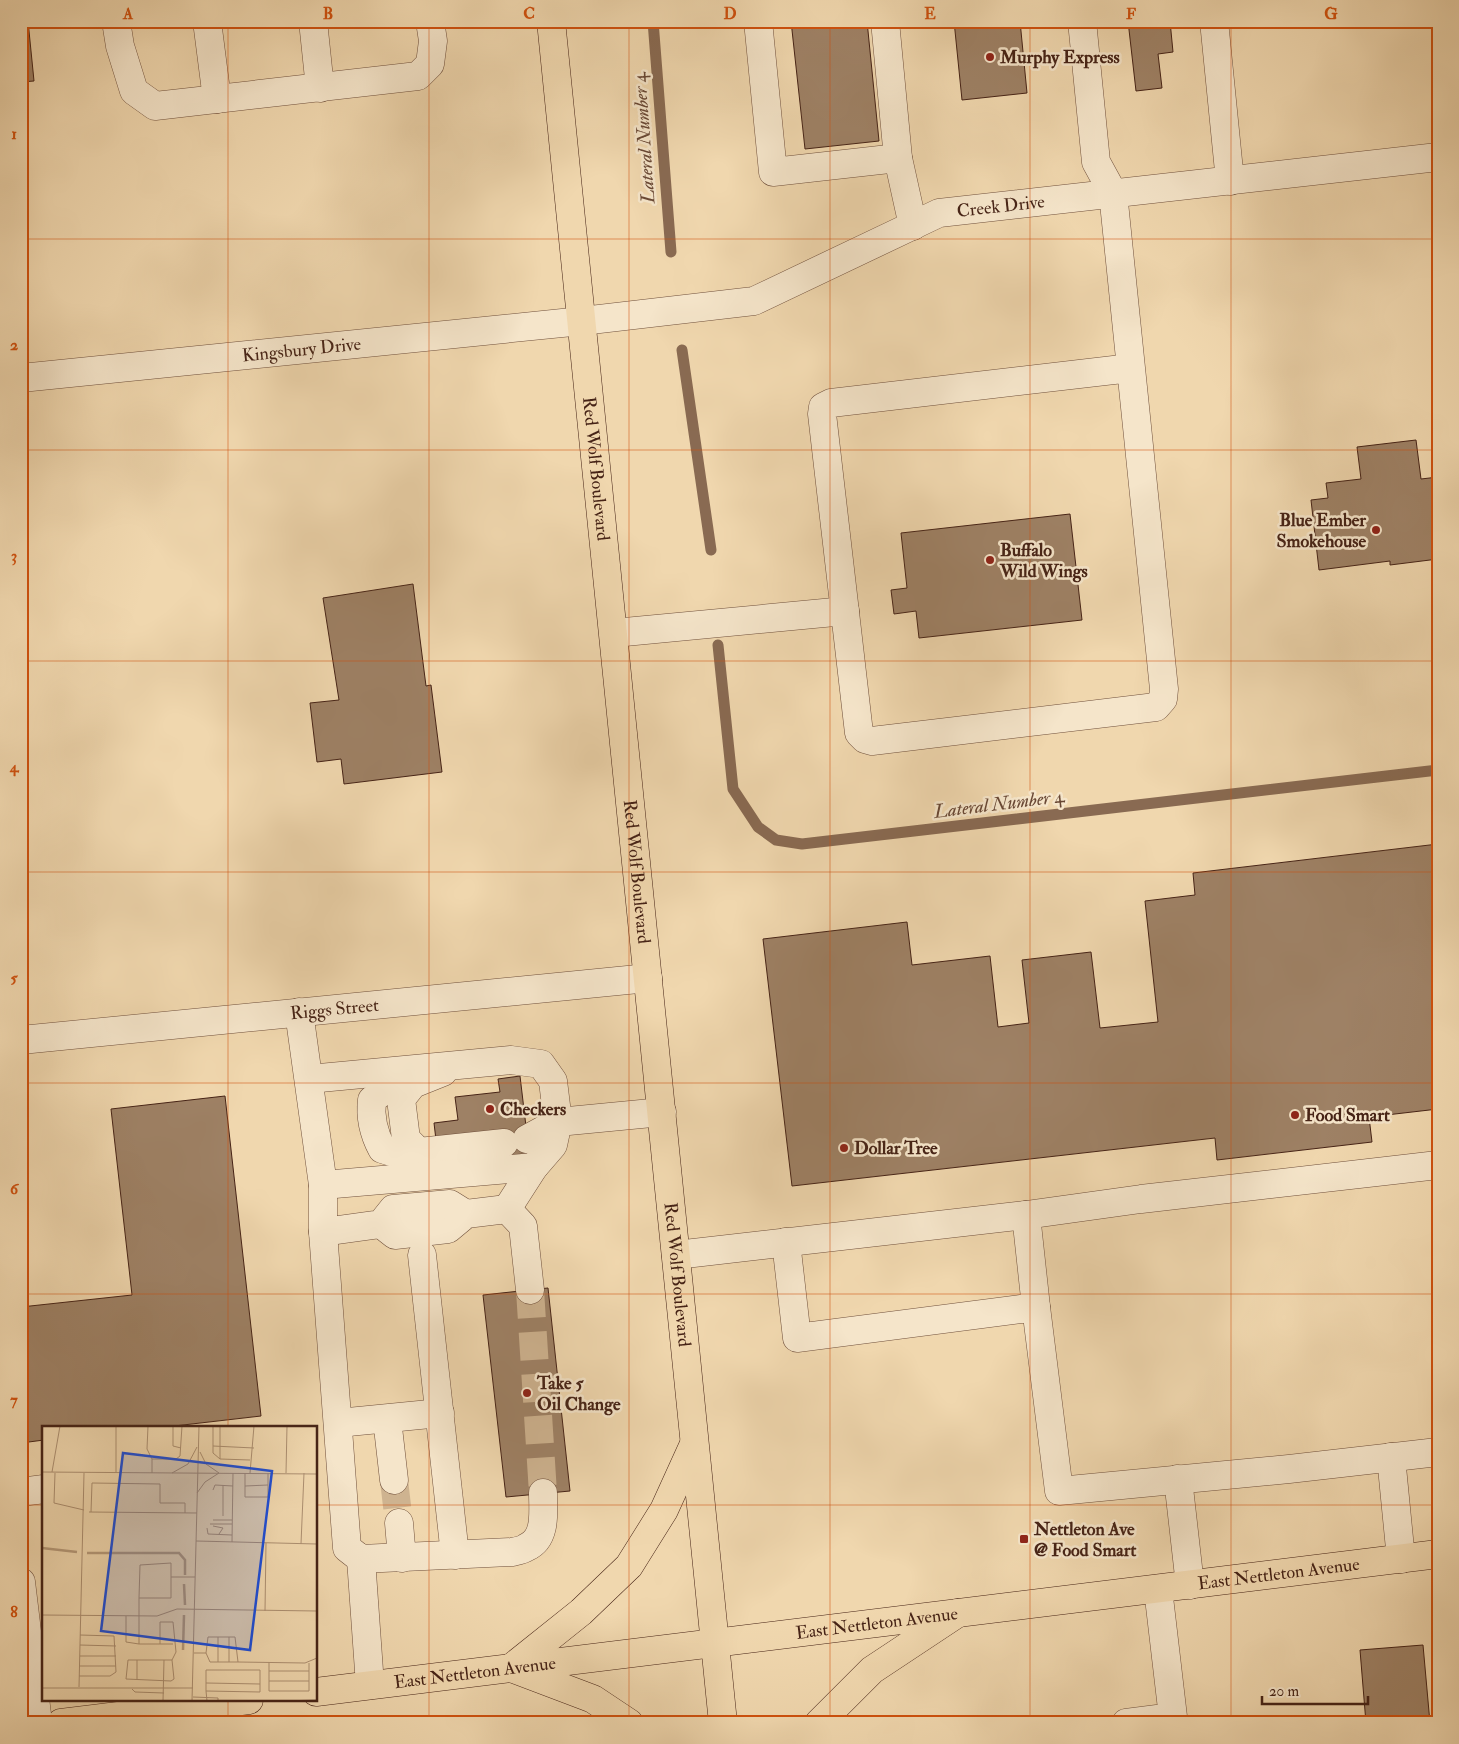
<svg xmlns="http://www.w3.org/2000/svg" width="1459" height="1744" font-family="'IM FELL Double Pica',serif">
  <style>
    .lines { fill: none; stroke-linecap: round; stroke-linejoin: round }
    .stream { stroke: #896a52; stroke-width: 11 }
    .building { fill: #9e8165; stroke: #462316 }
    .minor-tunnel { stroke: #ceb390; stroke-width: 28; stroke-dasharray: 28 14; stroke-linecap: butt }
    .minor-casing { stroke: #70503c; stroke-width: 29 }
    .major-casing { stroke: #462316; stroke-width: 29 }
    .highway-casing { stroke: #462316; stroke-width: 29 }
    .minor { stroke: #f5e5ca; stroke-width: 28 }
    .major { stroke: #f0d7ae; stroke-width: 28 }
    .highway { stroke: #f0d7ae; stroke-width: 28 }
    .grid { fill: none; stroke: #d0510e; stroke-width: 1; stroke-opacity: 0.55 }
    .poi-dot { fill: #8f2418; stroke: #f5e5ca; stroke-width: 2 }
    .labels { text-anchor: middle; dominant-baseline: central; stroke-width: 5; stroke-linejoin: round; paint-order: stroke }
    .poi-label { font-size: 18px; font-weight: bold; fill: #462316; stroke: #f5e5ca; text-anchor: start }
    .street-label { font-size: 18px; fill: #462316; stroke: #f5e5ca }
    .water-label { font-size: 19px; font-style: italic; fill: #684734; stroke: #f5e5ca }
    .inset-river { fill: none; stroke: #b69a7a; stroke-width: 2.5 }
    .inset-road { fill: none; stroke: #ac8f71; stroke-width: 1 }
    .view { fill: #1d4ed8; fill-opacity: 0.15; stroke: #1d4ed8; stroke-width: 2.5 }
    .inset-edge { fill: none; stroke: #462316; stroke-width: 2.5 }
    .neatline { fill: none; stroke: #d0510e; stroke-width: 2 }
    .grid-label { font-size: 16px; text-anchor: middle; font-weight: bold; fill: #d0510e }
  </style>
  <rect width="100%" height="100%" fill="#f0d7ae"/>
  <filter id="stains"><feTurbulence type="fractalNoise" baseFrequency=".004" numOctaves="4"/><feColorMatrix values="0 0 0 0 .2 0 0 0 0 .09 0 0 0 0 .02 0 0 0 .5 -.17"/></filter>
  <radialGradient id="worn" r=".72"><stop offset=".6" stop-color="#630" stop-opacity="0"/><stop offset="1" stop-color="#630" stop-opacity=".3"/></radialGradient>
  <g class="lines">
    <g class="stream">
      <polyline points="653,21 671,252"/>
      <polyline points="682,350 711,550"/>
      <polyline points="718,645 733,789 758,827 776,840 802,844 1438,770"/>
    </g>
  </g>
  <g class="building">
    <polygon points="21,21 28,21 34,81 21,82"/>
    <polygon points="791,21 867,21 879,141 805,149"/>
    <polygon points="954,21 1020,21 1027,93 962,100"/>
    <polygon points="1128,21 1170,21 1173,52 1158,54 1162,88 1136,91"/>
    <polygon points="1416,440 1421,479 1438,477 1438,559 1390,565 1390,561 1319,570 1311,500 1328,498 1326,483 1361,479 1357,447"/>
    <polygon points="1070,514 1082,620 919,638 916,611 894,614 891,590 907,588 901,533"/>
    <polygon points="413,584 426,686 431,685 442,772 344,784 341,759 317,762 310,703 339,700 323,598"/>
    <polygon points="1438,844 1438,1109 1369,1117 1372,1142 1217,1160 1215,1138 792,1186 763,939 907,922 912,965 990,956 998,1027 1029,1023 1022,960 1091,952 1100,1028 1158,1022 1145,901 1195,895 1193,873"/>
    <polygon points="520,1076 530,1160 506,1163 436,1140 434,1123 458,1120 455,1097 500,1092 498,1079"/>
    <polygon points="225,1096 261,1416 157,1428 44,1428 44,1440 21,1443 21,1307 132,1295 111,1109"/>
    <polygon points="548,1288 570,1491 506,1497 483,1295"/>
    <polygon points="1423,1645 1430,1723 1366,1723 1360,1650"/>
  </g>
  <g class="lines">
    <g class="minor-tunnel">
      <polyline points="530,1290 543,1493"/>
      <polyline points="394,1480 399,1523"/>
    </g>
    <defs>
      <g id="minor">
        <polyline points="116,21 120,46 134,91 155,106 418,76 430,64 433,41 430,21"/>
        <polyline points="207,21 217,99"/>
        <polyline points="313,21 320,88"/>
        <polyline points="758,21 773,172 898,158 885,21"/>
        <polyline points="1082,21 1096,162 1113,193 1164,689 1163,699 1156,707 872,741 865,739 859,733 822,414 823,407 831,403 1131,368"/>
        <polyline points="1214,21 1230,181"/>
        <polyline points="898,158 913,226"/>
        <path id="s1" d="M 21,378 L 582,321 L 754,301 L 939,213 L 1438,157"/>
        <polyline points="614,633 845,611"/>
        <path d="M 299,1012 L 323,1185 L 323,1232 L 347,1548 L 361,1559 L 512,1552 C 517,1551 523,1550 527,1547 C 547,1538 543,1511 543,1493"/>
        <path id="s2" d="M 21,1040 L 648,978"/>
        <polyline points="443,1072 413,1084 401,1099 406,1139 419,1152 504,1143"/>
        <polyline points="309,1079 511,1060 541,1064 553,1081 558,1122 553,1145 534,1167 507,1209"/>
        <path d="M 413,1084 L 383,1091 L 372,1100 C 370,1116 374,1134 382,1149 L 395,1153 L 419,1152"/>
        <polyline points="527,1139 558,1122 662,1112"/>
        <polyline points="323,1185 534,1167"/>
        <polyline points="507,1209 523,1226 530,1290"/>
        <polyline points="1026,1215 1036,1307"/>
        <polyline points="381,1224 395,1235 448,1229 466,1214 507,1209"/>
        <polyline points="323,1232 381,1224 393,1209 450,1204 466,1214"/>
        <polyline points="786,1242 797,1338 1036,1307 1059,1491 1289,1469 1438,1452"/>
        <polyline points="422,1255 455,1555"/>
        <polyline points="676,1255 1026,1215 1141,1199 1438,1165"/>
        <polyline points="387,1419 394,1480"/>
        <polyline points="338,1423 440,1413"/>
        <polyline points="1391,1457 1401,1559"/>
        <polyline points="1178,1479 1190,1585"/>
        <polyline points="21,1492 44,1489"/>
        <polyline points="399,1523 402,1558"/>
        <polyline points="361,1559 370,1685"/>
        <polyline points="21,1582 38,1723"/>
        <polyline points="1126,1723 1173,1717 1158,1589"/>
      </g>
      <g id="major">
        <path id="s3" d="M 316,1692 L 1438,1554"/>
        <polyline points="61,1723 249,1700"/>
      </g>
      <g id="highway">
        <path id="s4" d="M 551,21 L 723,1723"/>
        <polyline points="511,1668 581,1612 629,1566 664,1510 694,1444"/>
        <polyline points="511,1668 593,1699 629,1723"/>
        <polyline points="819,1723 872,1670 958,1613"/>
      </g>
    </defs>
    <use href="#minor" class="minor-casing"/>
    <use href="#major" class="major-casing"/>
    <use href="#highway" class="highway-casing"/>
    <use href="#minor" class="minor"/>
    <use href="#major" class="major"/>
    <use href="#highway" class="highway"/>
  </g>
  <path class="grid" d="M 228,21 L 228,1428M 429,21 L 429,1723M 629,21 L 629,1723M 830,21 L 830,1723M 1030,21 L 1030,1723M 1231,21 L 1231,1723M 21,239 L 1438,239M 21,450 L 1438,450M 21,661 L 1438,661M 21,872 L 1438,872M 21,1083 L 1438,1083M 21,1294 L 1438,1294M 21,1505 L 44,1505M 316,1505 L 1438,1505M 228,1700 L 228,1723"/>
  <g class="poi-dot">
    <circle cx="990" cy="57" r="5"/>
    <circle cx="1376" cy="530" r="5"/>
    <circle cx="990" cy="560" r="5"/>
    <circle cx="490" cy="1109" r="5"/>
    <circle cx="1295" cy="1115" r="5"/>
    <circle cx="844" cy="1148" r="5"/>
    <circle cx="527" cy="1393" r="5"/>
    <rect x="1019" y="1534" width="10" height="10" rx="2.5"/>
  </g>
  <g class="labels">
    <g class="poi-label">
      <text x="1000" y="57">Murphy Express</text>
      <text x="1366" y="520" text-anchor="end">Blue Ember<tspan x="1366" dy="21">Smokehouse</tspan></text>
      <text x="1000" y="550">Buffalo<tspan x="1000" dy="21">Wild Wings</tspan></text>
      <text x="500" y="1109">Checkers</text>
      <text x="1305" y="1115">Food Smart</text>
      <text x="854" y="1148">Dollar Tree</text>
      <text x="537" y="1383">Take 5<tspan x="537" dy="21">Oil Change</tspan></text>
      <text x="1034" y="1529">Nettleton Ave<tspan x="1034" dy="21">@ Food Smart</tspan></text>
    </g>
    <g class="street-label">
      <text stroke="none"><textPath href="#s1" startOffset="1004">Creek Drive</textPath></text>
      <text stroke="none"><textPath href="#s1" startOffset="282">Kingsbury Drive</textPath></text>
      <text stroke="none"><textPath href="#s4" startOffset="450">Red Wolf Boulevard</textPath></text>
      <text stroke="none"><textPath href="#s4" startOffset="855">Red Wolf Boulevard</textPath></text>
      <text stroke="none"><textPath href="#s2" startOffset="315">Riggs Street</textPath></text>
      <text stroke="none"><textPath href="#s4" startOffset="1260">Red Wolf Boulevard</textPath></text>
      <text stroke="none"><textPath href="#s3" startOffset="970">East Nettleton Avenue</textPath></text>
      <text stroke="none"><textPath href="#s3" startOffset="565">East Nettleton Avenue</textPath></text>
      <text stroke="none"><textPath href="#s3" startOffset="160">East Nettleton Avenue</textPath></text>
    </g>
    <g class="water-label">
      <text transform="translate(644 138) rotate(-94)">Lateral Number 4</text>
      <text transform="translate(999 804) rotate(-7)">Lateral Number 4</text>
    </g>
  </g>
  <g transform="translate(42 1426)">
    <rect width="275" height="275" fill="#f0d7ae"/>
    <path class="inset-river" d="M 0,122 L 35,126M 45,127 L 137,127 L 143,134 L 143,149M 142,158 L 143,179M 141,224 L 142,189"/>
    <path class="inset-road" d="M 106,0 L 105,23 L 110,33M 131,0 L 131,20 L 139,22M 171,0 L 171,27 L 178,33M 178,0 L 178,33 L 208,34M 171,20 L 212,22M 158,26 L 164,38 L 177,47M 0,46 L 275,48M 10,46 L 18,0M 13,47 L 12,77 L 42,84M 74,47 L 74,0M 110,47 L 110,33 L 134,33 L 138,30 L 140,0M 130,47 L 146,38 L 155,21M 203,47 L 203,71 L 226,71 L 226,47M 208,47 L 212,0M 244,47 L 245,0M 203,60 L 226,59M 171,64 L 173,59 L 191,60M 155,67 L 163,56 L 177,47M 47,86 L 155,87M 49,86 L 50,57 L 118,58 L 118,77 L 143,77 L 143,87M 181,90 L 181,59M 171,94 L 190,94M 168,98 L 190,98M 171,100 L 181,102 L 177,108M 165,102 L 166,108 L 190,109M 154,115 L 275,118M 190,116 L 191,47M 259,118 L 262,47M 129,151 L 153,151M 97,172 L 129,172 L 129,137 L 98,139 L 97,172 L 97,218 L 118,218M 223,185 L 224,117M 0,189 L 115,190 L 135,183 L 275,185M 84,190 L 84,216 L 97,218M 187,211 L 187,236M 38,219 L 74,220M 152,227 L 164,227 L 166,211 L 193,211 L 196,236 L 263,237 L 275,232M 164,227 L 168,236 L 196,236M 38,230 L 74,230M 95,234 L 95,254M 122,234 L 86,234 L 84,253 L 129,255 L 132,253 L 130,234M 176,236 L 176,211M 227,236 L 227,265 L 267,265 L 267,237M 37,240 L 74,240M 227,245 L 267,245M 37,250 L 68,250 L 74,246 L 72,210 L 38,209M 227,255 L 267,255M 164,257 L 218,258M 37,261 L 42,47M 0,262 L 151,262M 90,263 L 93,266 L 122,267M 164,265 L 218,266 L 218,244 L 164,244 L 164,265 L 165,275M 151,271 L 176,272 L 176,275M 121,275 L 122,234 L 130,234 L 134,226 L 131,196 L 118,196 L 118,218 L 131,218M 150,275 L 157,0M 240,275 L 275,274"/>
    <path class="view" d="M 81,27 L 230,45 L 208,224 L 59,205 Z"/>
    <rect width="275" height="275" class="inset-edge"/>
  </g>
  <rect width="1459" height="1744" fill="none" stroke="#f0d7ae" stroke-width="55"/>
  <path d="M1262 1696v8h106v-8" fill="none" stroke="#462316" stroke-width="2.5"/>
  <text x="1269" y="1696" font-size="15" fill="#462316" stroke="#f5e5ca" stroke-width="4" paint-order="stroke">20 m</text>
  <rect x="28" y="28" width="1404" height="1688" class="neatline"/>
  <g class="grid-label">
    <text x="128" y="19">A</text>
    <text x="328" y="19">B</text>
    <text x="529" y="19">C</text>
    <text x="730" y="19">D</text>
    <text x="930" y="19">E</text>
    <text x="1131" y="19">F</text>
    <text x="1331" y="19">G</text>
    <text x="14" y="139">1</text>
    <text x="14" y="350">2</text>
    <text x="14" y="561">3</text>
    <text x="14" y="772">4</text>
    <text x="14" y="983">5</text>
    <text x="14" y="1194">6</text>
    <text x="14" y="1405">7</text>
    <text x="14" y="1617">8</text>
  </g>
  <rect width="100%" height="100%" filter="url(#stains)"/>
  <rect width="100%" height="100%" fill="url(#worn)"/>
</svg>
